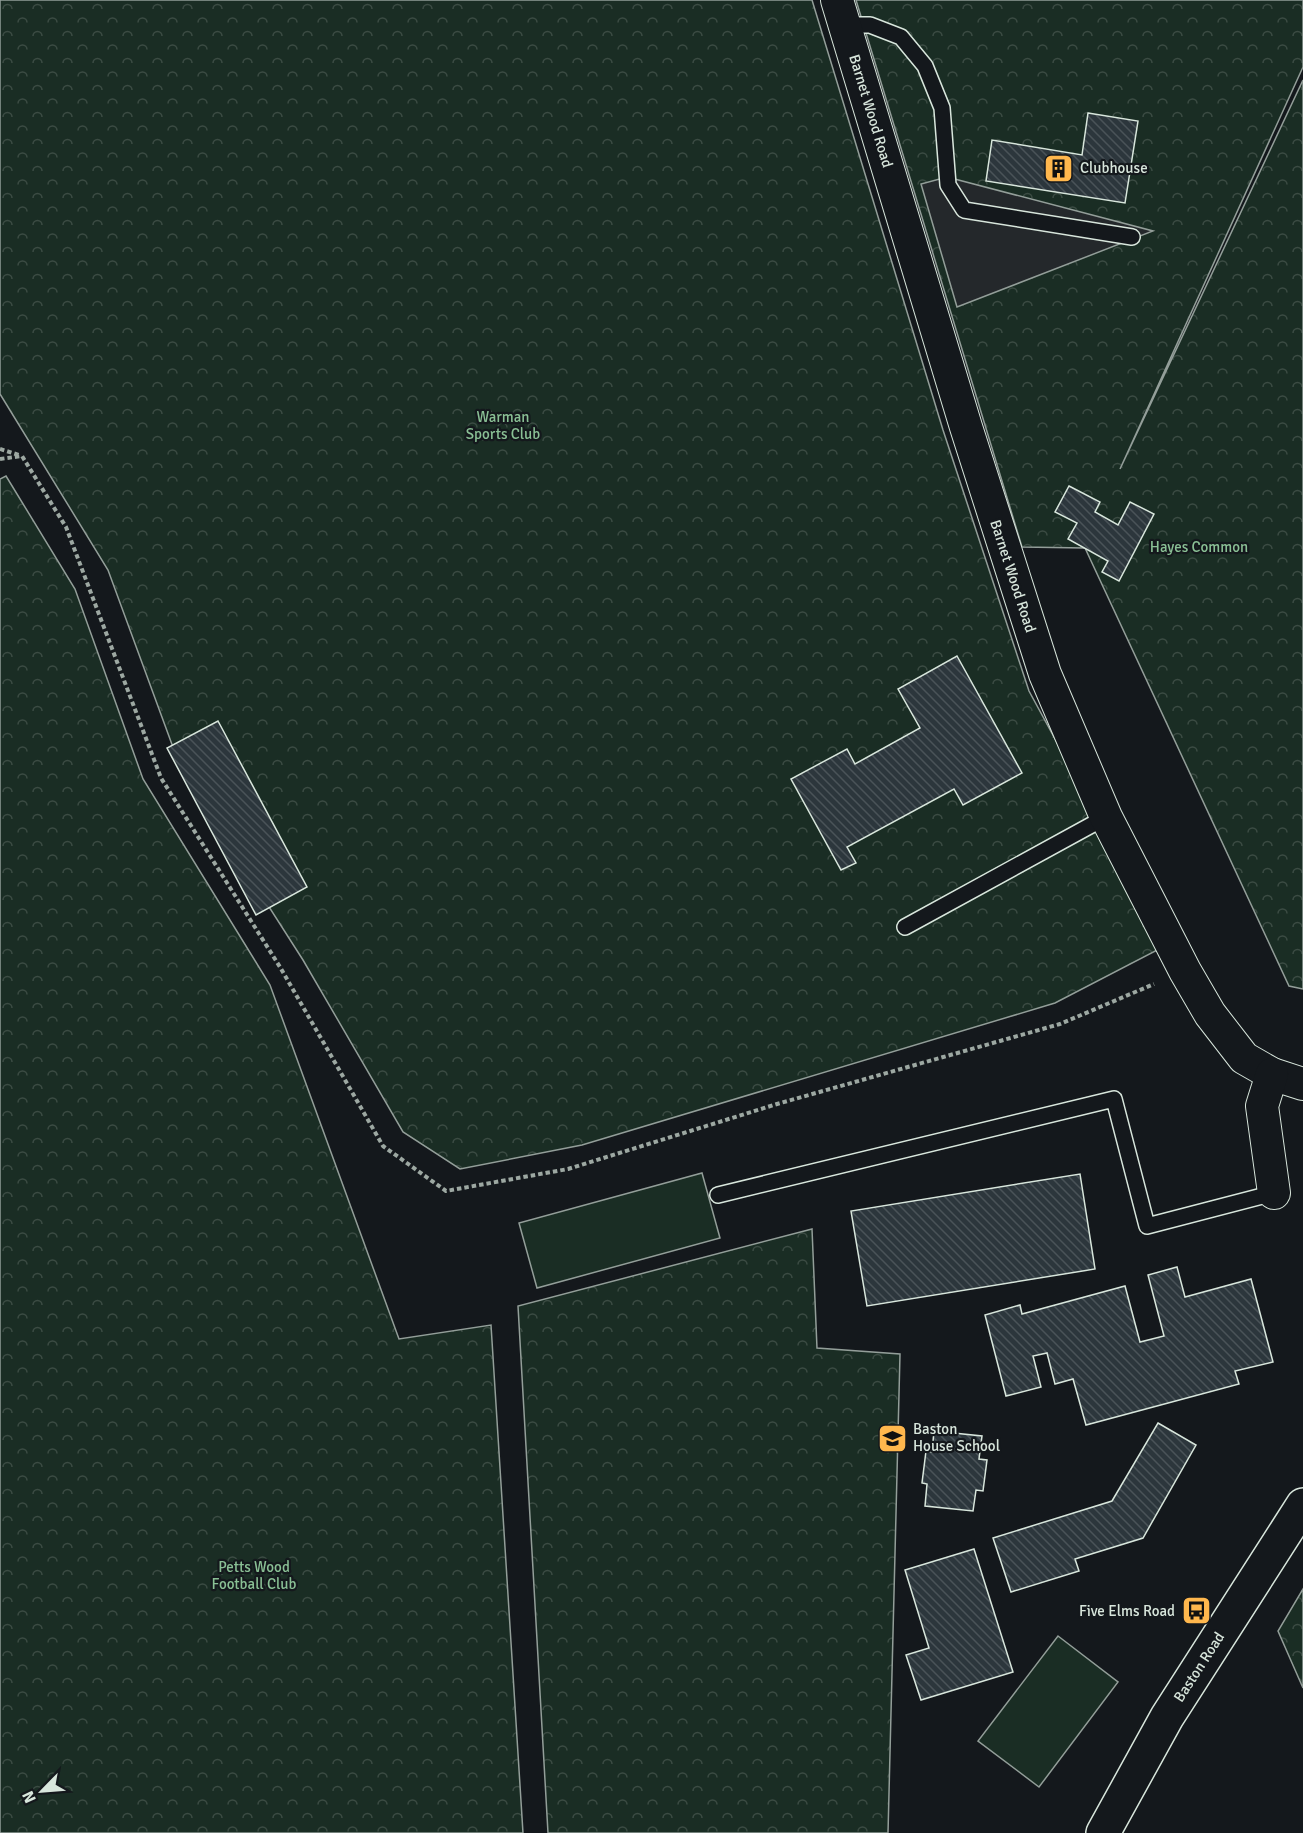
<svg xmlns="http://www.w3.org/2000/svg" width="1303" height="1833" font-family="Signika,sans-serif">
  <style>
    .grass { fill: #1a2d24; stroke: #939e99; stroke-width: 1.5 }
    .forest { fill: url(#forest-crowns); stroke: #939e99; stroke-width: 1.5 }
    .parking { fill: #24282b; stroke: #939e99; stroke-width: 1.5 }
    .building { fill: url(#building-back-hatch); stroke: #d8e6dc; stroke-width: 1.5 }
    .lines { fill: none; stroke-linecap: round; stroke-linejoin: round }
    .service-casing { stroke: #d8e6dc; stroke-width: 18 }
    .minor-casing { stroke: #d8e6dc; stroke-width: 34 }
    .secondary-casing { stroke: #d8e6dc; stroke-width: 36 }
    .path { stroke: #9da8a2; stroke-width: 4; stroke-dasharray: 4.5 3; stroke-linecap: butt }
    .service { stroke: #14181c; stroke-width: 15 }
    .minor { stroke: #14181c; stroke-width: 32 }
    .secondary { stroke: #14181c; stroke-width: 33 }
    .labels { text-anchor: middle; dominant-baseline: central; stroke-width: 4.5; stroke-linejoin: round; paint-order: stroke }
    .street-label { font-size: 15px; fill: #d8e6dc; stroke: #14181c }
    .poi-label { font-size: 15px; fill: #d8e6dc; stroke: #14181c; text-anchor: start }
    .park-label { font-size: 15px; fill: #8ac095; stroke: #14181c }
  </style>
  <defs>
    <pattern id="forest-crowns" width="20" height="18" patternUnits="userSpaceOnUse" patternTransform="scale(1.5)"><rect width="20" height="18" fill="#1a2d24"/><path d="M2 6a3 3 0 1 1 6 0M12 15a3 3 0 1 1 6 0" fill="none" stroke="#3b4b43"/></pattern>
    <pattern id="building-back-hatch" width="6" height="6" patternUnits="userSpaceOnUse" patternTransform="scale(1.5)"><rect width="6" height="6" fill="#2c363c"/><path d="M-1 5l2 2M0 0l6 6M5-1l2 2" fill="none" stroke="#4a5358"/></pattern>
  </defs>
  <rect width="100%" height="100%" fill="#14181c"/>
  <g class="grass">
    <polygon points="702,1173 720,1238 537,1288 519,1223"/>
    <polygon points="1058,1636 1118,1682 1039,1787 978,1741"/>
  </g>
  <g class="forest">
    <polygon points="0,0 812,0 943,430 1029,691 1167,945 1055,1003 582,1145 460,1169 403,1132 303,960 181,769 108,570 0,394"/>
    <polygon points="856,0 1303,0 1303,67 1120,469 1303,80 1303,989 1289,986 1085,548 1022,547"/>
    <polygon points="6,476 75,589 143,779 270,985 399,1339 491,1325 523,1833 0,1833 0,479"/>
    <polygon points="812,1229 817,1348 900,1354 888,1833 548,1833 518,1306"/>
    <polygon points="1303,1589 1303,1688 1278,1631"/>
  </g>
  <polygon class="parking" points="947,177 1153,231 957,307 921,184"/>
  <g class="building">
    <polygon points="1088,113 1138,121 1125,203 986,181 992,140 1082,155"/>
    <polygon points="1069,486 1100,502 1095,512 1118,525 1130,502 1154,514 1119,581 1102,572 1108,561 1068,539 1077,523 1055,512"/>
    <polygon points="957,656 1022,773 963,805 954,789 847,847 856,863 841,870 791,779 847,749 855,764 920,728 898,689"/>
    <polygon points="218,721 307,887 256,915 167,748"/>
    <polygon points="1080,1174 1095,1269 867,1306 851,1211"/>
    <polygon points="1177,1267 1185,1297 1251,1279 1273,1362 1235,1371 1239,1384 1086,1425 1073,1379 1055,1384 1047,1353 1033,1356 1041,1387 1006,1396 985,1315 1020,1305 1022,1314 1125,1286 1140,1342 1164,1336 1148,1275"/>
    <polygon points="1158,1423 1196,1445 1143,1538 1075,1559 1079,1571 1011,1592 993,1538 1112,1501"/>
    <polygon points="934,1431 982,1436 979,1459 987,1460 983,1491 976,1490 973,1511 925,1506 927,1484 922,1483 926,1451 932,1452"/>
    <polygon points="974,1549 1013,1672 921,1700 906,1655 929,1648 905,1570"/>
  </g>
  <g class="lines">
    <defs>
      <g id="service">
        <polyline points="845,25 870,25 901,37 925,66 942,108 948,185 964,210 1132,237"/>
        <polyline points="905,927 1106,817"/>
        <polyline points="718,1195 1114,1099 1147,1226 1274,1193"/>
      </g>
      <g id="minor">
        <polyline points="837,0 966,427 1045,674 1106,817 1185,971 1210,1014 1244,1058 1272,1074 1303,1084"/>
        <polyline points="1272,1074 1262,1106 1274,1193"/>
      </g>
      <polyline id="secondary" points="1103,1833 1167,1717 1303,1505"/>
    </defs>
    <use href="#service" class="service-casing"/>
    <use href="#minor" class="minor-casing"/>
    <use href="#secondary" class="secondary-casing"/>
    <g class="path">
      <polyline points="0,449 19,455"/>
      <polyline points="0,459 22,456 66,527 161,778 280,967 383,1146 446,1191 568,1169 777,1104 1060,1024 1154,984"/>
    </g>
    <use href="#service" class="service"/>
    <use href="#minor" class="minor"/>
    <use href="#secondary" class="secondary"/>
  </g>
  <defs>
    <symbol id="building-square" viewBox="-11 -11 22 22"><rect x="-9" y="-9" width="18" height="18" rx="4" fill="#ffb74d" stroke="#14181c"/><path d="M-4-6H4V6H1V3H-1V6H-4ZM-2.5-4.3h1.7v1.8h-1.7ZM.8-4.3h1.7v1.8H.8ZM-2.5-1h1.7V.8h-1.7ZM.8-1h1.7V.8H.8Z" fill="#111"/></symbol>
    <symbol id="school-square" viewBox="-11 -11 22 22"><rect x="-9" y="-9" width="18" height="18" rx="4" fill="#ffb74d" stroke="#14181c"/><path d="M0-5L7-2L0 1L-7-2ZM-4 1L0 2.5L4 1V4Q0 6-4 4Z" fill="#111"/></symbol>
    <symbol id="bus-square" viewBox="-11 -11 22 22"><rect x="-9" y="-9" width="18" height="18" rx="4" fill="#ffb74d" stroke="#14181c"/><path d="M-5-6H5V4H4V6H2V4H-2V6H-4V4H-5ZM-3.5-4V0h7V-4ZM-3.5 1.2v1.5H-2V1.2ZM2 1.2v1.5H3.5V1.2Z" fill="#111"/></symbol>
  </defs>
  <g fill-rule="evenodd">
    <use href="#building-square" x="1042" y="152" width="33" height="33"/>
    <use href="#school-square" x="876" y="1422" width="33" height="33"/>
    <use href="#bus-square" x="1180" y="1594" width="33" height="33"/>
  </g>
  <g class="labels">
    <g class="street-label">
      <text transform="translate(871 111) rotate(73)">Barnet Wood Road</text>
      <text transform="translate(1013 576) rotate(72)">Barnet Wood Road</text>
      <text transform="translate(1199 1667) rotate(-57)">Baston Road</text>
    </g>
    <g class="poi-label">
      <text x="1080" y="168">Clubhouse</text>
      <text x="913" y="1429">Baston<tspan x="913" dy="17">House School</tspan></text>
      <text x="1175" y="1611" text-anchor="end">Five Elms Road</text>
    </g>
    <g class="park-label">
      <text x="503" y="417">Warman<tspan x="503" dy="17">Sports Club</tspan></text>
      <text x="1199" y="547">Hayes Common</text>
      <text x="254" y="1567">Petts Wood<tspan x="254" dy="17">Football Club</tspan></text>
    </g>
  </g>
  <g transform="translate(42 1791) rotate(245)" stroke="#14181c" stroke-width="4.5" paint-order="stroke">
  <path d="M0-4.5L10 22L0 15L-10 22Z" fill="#d8e6dc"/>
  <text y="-9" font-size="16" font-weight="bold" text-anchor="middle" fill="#d8e6dc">N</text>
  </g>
</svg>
